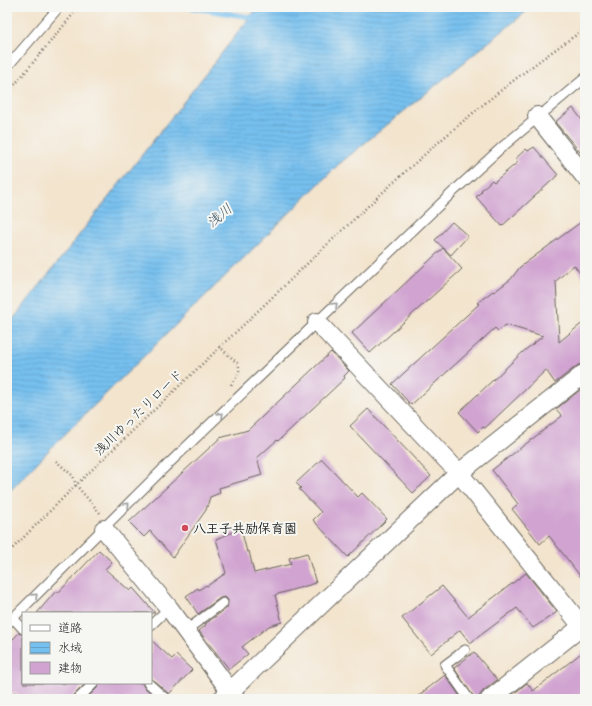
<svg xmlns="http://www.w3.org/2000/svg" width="592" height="706" font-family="'Patrick Hand','Klee One',sans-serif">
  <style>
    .water { fill: url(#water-rules); stroke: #496e86 }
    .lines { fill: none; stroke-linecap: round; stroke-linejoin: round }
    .stream { stroke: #76c0ef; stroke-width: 5 }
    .building { fill: #d0a3d0 }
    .lane-casing { stroke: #67625a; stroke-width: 11 }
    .street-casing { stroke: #67625a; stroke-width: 20 }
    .path { stroke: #67625a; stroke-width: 2.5; stroke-dasharray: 1 3; stroke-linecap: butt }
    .lane { stroke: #fff; stroke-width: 9 }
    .street { stroke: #fff; stroke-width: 18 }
    .oneway { stroke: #999 }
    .poi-dot { fill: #d1495b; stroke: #f6f6f2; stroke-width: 1.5 }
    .labels { text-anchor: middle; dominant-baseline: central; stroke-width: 4; stroke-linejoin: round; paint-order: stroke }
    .street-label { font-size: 13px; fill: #1c1c1c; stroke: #f6f6f2 }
    .poi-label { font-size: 13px; font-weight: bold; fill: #1c1c1c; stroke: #f6f6f2; text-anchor: start }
    .water-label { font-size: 14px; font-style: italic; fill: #3c5566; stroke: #f6f6f2 }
  </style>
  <defs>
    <pattern id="water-rules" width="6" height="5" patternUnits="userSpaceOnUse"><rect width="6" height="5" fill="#76c0ef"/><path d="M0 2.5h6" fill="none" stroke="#66a4cc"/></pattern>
  </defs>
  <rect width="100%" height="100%" fill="#f6f6f2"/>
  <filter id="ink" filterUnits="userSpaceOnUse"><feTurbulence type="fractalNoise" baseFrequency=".025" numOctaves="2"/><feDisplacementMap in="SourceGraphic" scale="8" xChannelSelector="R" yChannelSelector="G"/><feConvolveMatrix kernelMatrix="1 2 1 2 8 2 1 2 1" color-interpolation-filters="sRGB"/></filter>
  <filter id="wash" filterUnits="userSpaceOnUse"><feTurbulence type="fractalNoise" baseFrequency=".012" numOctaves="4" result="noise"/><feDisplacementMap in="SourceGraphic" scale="16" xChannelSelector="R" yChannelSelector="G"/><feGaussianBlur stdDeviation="0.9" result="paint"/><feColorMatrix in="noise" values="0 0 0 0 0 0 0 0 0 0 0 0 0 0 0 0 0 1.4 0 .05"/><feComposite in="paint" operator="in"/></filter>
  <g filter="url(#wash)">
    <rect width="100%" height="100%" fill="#f3e4cd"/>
    <polygon class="water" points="258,7 532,7 339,164 53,446 7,494 7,327"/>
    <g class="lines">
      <polyline class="stream" points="188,7 256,18"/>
    </g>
    <g id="blocks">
      <g class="building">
        <polygon points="573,108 585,124 585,158 555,122"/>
        <polygon points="534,147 558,175 502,226 476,197 482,191 481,190 492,180 494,182 518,162 515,159 526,149 528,151"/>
        <polygon points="585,219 585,280 574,265 556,281 559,342 585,321 585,363 578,365 555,383 546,370 485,428 483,427 478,432 459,412 524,351 543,336 506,325 498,331 495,328 411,405 392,384 479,304 477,303 493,291 494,292 511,279 520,267"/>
        <polygon points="452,222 468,236 451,255 435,240"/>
        <polygon points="443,248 462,269 370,353 352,333"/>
        <polygon points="331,352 349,371 344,376 345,378 278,441 277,440 257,458 262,475 219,488 220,493 210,497 206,510 173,557 150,531 144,537 129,522 220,438 248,430"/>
        <polygon points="585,386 585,582 549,536 540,544 512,509 518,504 492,470 562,416 556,409"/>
        <polygon points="368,409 431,476 413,493 350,426"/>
        <polygon points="322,459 358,497 362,493 387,519 348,557 313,520 321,512 299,489 301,488 296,483"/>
        <polygon points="241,529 247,552 249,551 254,573 291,564 289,558 307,553 316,583 275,595 282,622 269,626 242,647 248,654 229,669 199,631 206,625 205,624 227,608 228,600 225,597 220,598 198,614 186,596 198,588 199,590 206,585 207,586 226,573 216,539"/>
        <polygon points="99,550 112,562 105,569 130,591 133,588 155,613 37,613 56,591 58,593"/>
        <polygon points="526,573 557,612 533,628 517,608 470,643 460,630 431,654 402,618 442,586 468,617"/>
        <polygon points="19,633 23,635 23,683 86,683 74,695 72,699 21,699 15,692 7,699 7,645"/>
        <polygon points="151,640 172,659 176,655 192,670 169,694 151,678"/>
        <polygon points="585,650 585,699 507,699 527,683 533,691"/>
        <polygon points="474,652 497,680 483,691 477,699 475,699 454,668"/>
        <polygon points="445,675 462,699 414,699"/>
        <polygon points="100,683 142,683 144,687 157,699 86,699 98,687"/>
      </g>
    </g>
  </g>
  <g filter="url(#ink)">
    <use href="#blocks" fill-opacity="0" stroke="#67625a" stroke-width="1"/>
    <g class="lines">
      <defs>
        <g id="lane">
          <polyline points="7,67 59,7"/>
          <polyline points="13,618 23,629"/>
          <polyline points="7,624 162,470 454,191 501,148 585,78"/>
          <polyline points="151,625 169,608"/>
          <polyline points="185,631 223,603"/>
          <polyline points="465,650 445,665 469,699"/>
          <polyline points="148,683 166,699"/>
          <polyline points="78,699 94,683"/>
        </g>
        <g id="street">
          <polyline points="537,116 585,177"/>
          <polyline points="317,322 459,473 585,630"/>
          <polyline points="104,529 169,608 236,699"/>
          <polyline points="222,699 459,473 585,373"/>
          <polyline points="490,699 585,624"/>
        </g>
      </defs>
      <use href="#lane" class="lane-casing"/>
      <use href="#street" class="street-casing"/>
      <g class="path">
        <polyline points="7,94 79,7"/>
        <path d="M 220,347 C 338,236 450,119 585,29"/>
        <polyline points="56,461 73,476 76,485 100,513"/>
        <path d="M 7,554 L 76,485 L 220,347 L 238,364 C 242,373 235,378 231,385"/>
      </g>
      <use href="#lane" class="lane"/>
      <use href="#street" class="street"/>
    </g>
    <defs><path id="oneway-chevron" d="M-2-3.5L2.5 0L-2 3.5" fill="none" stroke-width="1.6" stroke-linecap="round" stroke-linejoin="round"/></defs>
    <g class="oneway">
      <use href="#oneway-chevron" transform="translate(335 305) rotate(-44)"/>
      <use href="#oneway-chevron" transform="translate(221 415) rotate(-44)"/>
      <use href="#oneway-chevron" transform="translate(127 505) rotate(-45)"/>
      <use href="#oneway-chevron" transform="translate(35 596) rotate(-44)"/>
    </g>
  </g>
  <circle class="poi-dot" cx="185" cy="528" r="4"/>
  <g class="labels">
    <g class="street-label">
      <text transform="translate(138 412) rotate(-44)">浅川ゆったりロード</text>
    </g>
    <g class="poi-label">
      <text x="193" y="528">八王子共励保育園</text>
    </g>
    <g class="water-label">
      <text transform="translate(219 215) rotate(-40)">浅川</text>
    </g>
  </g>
  <rect width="592" height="706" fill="none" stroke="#f6f6f2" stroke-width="24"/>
  <rect x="22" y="612" width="130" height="72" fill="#f6f6f2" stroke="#9f9f9c"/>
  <rect x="30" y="625" width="20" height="6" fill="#ffffff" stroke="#9f9f9c"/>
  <text x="58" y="632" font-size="12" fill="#1c1c1c">道路</text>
  <rect x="30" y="642" width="20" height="12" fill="url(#water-rules)" stroke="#9f9f9c"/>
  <text x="58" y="652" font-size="12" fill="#1c1c1c">水域</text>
  <rect x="30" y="662" width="20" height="12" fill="#d0a3d0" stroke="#9f9f9c"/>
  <text x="58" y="672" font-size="12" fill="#1c1c1c">建物</text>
</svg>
